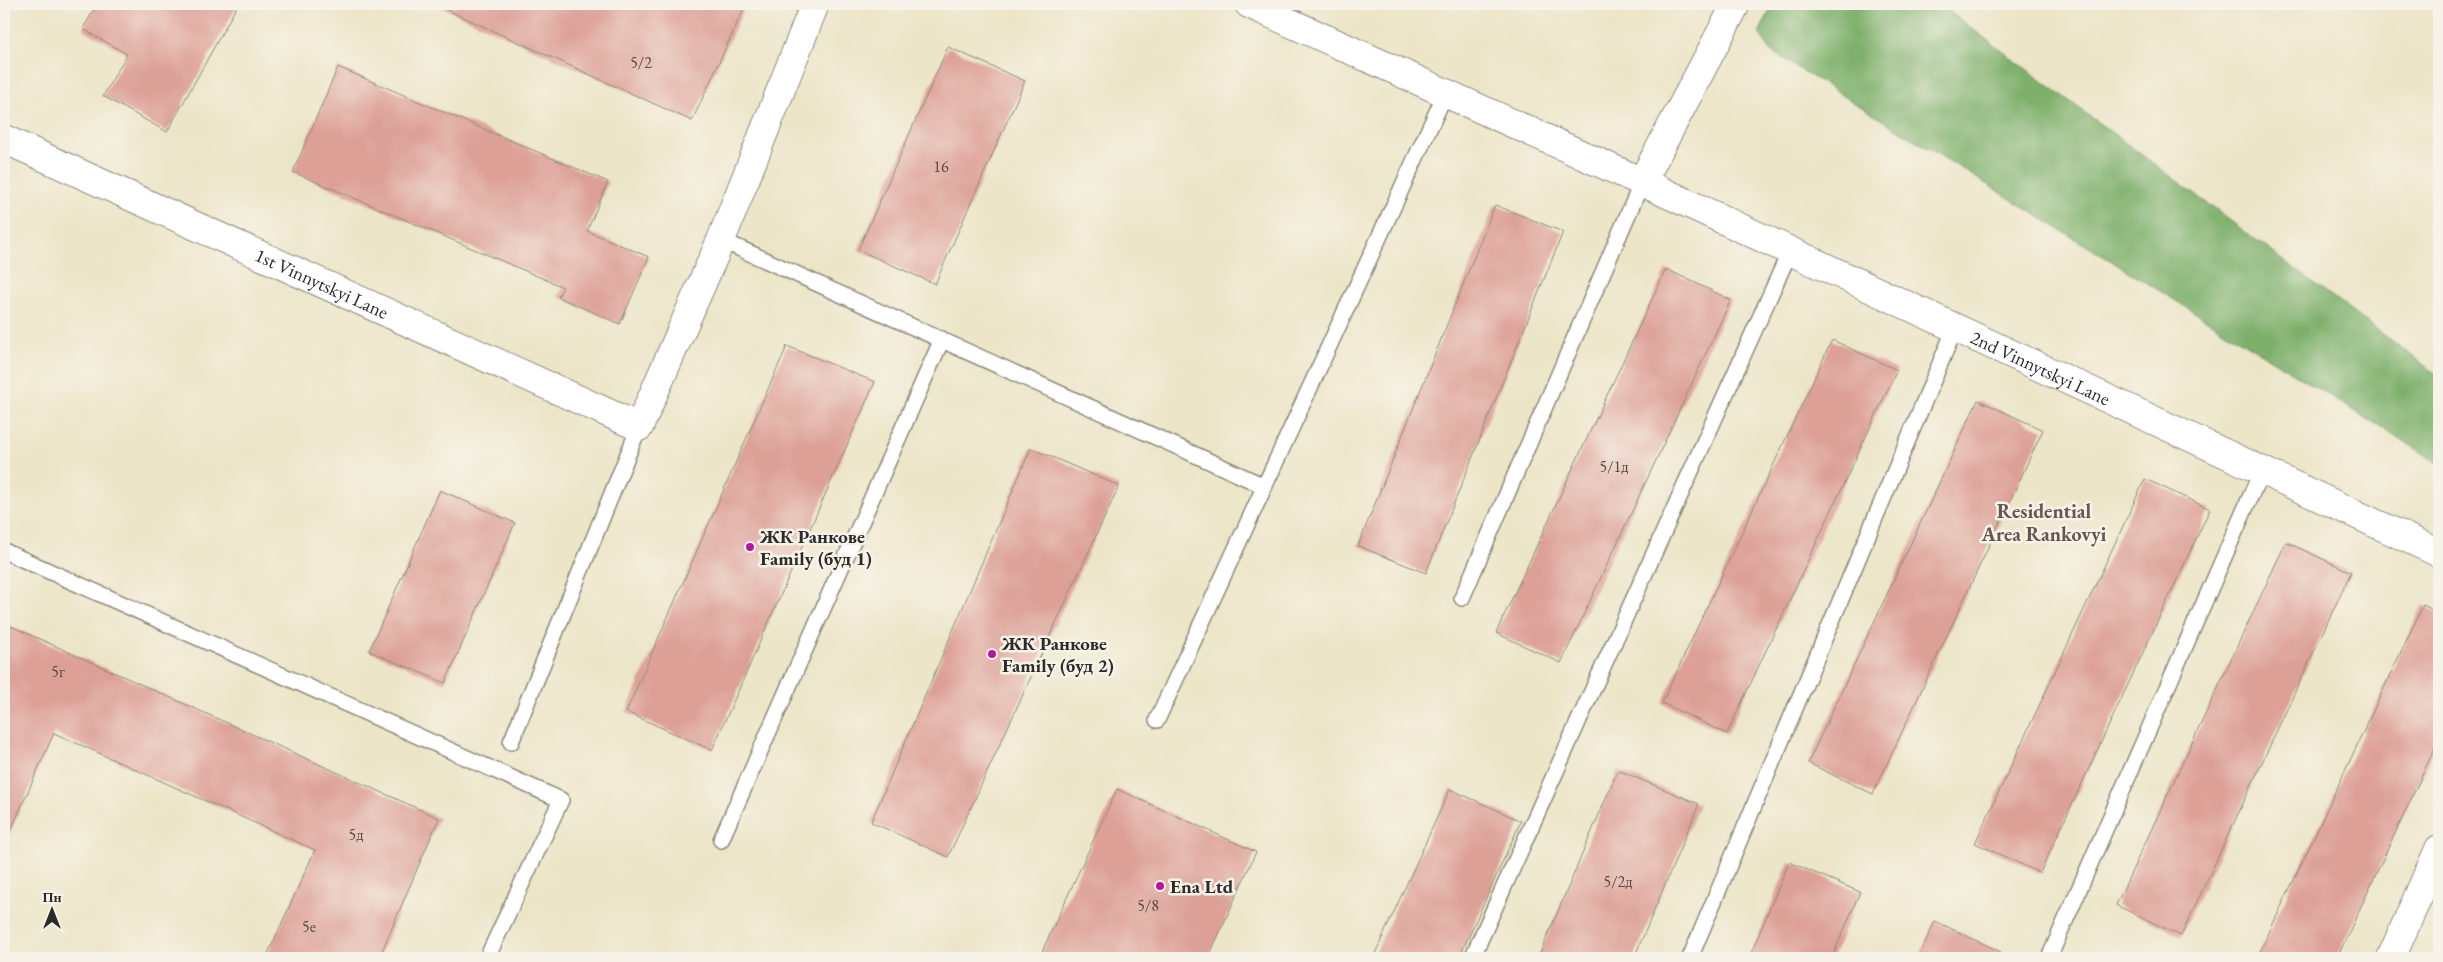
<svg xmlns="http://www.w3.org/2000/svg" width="2443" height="962" font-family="'EB Garamond',serif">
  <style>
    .forest { fill: #7eb06c; stroke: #546e4c }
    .building { fill: #dda097 }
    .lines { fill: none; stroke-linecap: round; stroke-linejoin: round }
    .lane-casing { stroke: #8c887a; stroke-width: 18 }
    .street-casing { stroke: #8c887a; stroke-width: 30 }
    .lane { stroke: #fff; stroke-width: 15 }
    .street { stroke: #fff; stroke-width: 28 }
    .poi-dot { fill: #b5179e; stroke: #f7f3e8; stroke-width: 2 }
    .labels { text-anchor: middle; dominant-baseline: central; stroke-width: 5; stroke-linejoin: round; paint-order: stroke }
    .number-label { font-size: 16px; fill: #584846 }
    .street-label { font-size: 19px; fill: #2b2b2b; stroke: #f7f3e8 }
    .poi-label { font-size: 19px; font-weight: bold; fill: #2b2b2b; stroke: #f7f3e8; text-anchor: start }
    .neighbourhood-label { font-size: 20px; font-weight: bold; fill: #695451; stroke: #f7f3e8 }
  </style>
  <rect width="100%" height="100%" fill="#f7f3e8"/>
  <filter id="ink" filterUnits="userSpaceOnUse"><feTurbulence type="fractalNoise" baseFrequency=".02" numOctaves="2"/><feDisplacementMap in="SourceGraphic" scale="10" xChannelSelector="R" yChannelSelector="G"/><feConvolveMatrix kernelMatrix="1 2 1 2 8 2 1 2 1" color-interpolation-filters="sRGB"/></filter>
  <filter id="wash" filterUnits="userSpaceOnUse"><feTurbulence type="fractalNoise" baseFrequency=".0096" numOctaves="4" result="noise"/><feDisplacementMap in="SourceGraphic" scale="20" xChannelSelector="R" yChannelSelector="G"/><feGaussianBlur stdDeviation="1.12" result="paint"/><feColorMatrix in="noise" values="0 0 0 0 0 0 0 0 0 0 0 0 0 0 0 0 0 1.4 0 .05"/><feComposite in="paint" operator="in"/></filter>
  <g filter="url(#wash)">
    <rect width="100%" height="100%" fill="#ece5c8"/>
    <polygon class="forest" points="1773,4 1939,4 2439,376 2439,463 1772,52 1759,33"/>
    <g id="blocks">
      <g class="building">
        <polygon points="97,4 238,4 167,132 103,96 127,54 83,29"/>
        <polygon points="434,4 746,4 692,121"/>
        <polygon points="948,47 1025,81 935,284 858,250"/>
        <polygon points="338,67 608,182 587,231 649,257 620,324 558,297 563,287 293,172"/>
        <polygon points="1495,205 1563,232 1426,573 1358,546"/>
        <polygon points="1666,269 1731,300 1561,663 1496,633"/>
        <polygon points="1832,340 1897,370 1727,734 1662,703"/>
        <polygon points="787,346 875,382 712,750 626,712"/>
        <polygon points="1978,400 2043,430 1873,794 1808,763"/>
        <polygon points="1031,448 1119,486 948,857 871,822"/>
        <polygon points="2145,479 2210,509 2040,873 1975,843"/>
        <polygon points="440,490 515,523 445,683 369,651"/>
        <polygon points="2286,542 2351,572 2181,936 2116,905"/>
        <polygon points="2423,605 2439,613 2439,739 2337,958 2257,958"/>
        <polygon points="4,623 439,818 379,958 266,958 315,850 54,733 4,846"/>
        <polygon points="1618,770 1699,804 1634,958 1538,958"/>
        <polygon points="1117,789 1256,852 1208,958 1039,958"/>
        <polygon points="1450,789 1521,821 1459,958 1373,958"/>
        <polygon points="1789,862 1860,892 1832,958 1749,958"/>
        <polygon points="1935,921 2001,952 1998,958 1918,958"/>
      </g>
    </g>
  </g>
  <g filter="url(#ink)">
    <use href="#blocks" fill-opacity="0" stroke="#8c887a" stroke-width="1"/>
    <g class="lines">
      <defs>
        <g id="lane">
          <polyline points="721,240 1264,486"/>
          <polyline points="4,551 561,800 487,958"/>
          <polyline points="1462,598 1642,182"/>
          <polyline points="1157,720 1446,92"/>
          <polyline points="511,742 639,427"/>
          <polyline points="721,840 942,339"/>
          <polyline points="1472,958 1790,251"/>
          <polyline points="1690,958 1955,328"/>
          <polyline points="2049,958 2262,470"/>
        </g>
        <g id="street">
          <path id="s1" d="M 1249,4 L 1642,182 L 2439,553"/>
          <path id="s2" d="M 4,139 L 639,427 L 721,240 L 815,4"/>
          <polyline points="1642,182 1736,4"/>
          <polyline points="2391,958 2439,849"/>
        </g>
      </defs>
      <use href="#lane" class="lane-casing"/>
      <use href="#street" class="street-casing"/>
      <use href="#lane" class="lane"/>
      <use href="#street" class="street"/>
    </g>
  </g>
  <g class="poi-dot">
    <circle cx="750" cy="547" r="5"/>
    <circle cx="992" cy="654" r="5"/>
    <circle cx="1160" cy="886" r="5"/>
  </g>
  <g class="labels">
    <g class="number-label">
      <text x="641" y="62">5/2</text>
      <text x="941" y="166">16</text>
      <text x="1614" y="466">5/1д</text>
      <text x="58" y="671">5г</text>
      <text x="356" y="834">5д</text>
      <text x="1618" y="881">5/2д</text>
      <text x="1148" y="905">5/8</text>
      <text x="309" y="926">5е</text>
    </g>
    <g class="street-label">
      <text stroke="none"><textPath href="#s2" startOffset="349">1st Vinnytskyi Lane</textPath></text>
      <text stroke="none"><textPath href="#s1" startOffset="871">2nd Vinnytskyi Lane</textPath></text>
    </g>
    <g class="poi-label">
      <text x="760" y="536">ЖК Ранкове<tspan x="760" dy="22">Family (буд 1)</tspan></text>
      <text x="1002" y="643">ЖК Ранкове<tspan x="1002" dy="22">Family (буд 2)</tspan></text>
      <text x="1170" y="886">Ena Ltd</text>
    </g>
    <g class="neighbourhood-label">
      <text x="2044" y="511">Residential<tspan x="2044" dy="23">Area Rankovyi</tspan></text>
    </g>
  </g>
  <rect width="2443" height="962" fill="none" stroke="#f7f3e8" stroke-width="20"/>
  <g transform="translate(52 910)" stroke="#f7f3e8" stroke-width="4" paint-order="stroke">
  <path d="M0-4L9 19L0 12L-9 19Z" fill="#2b2b2b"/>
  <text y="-8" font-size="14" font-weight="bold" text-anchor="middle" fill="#2b2b2b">Пн</text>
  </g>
</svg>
